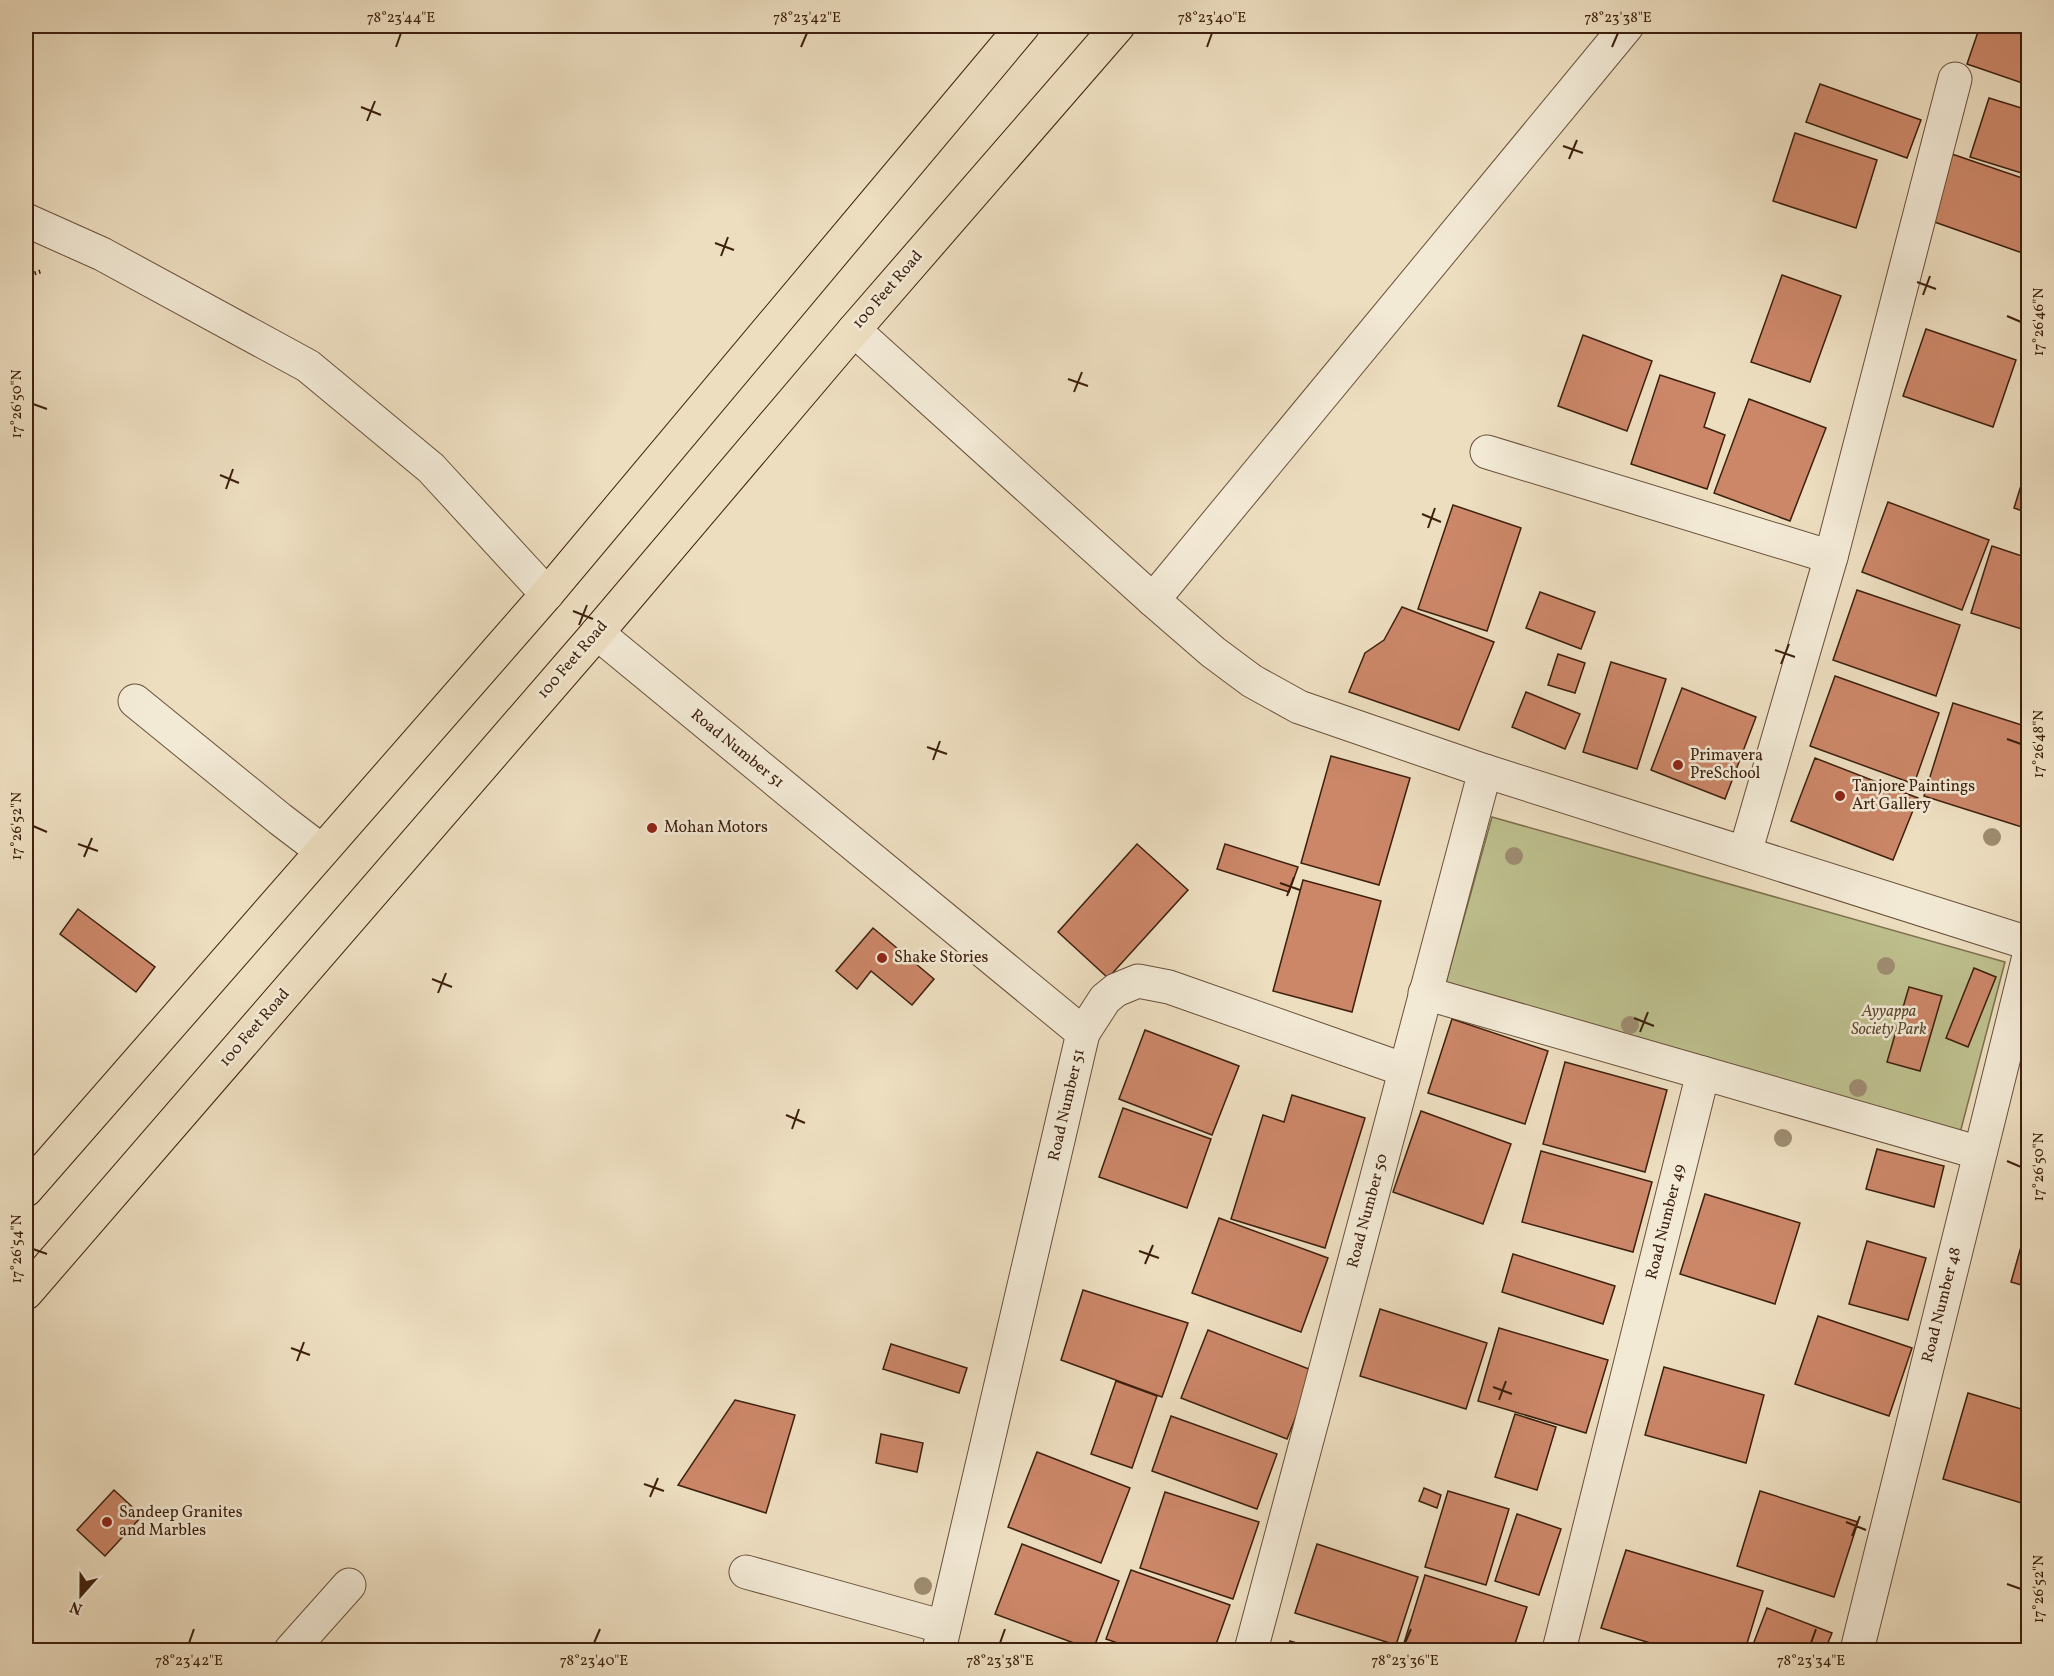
<svg xmlns="http://www.w3.org/2000/svg" width="2054" height="1676" font-family="Vollkorn,serif">
  <style>
    .green { fill: #bec08e; stroke: #7e704e; stroke-width: 1.5 }
    .building { fill: #cc8769; stroke: #3d200e; stroke-width: 1.5 }
    .lines { fill: none; stroke-linecap: round; stroke-linejoin: round }
    .minor-casing { stroke: #69503a; stroke-width: 35 }
    .major-casing { stroke: #3d200e; stroke-width: 35 }
    .path { stroke: #3d200e; stroke-width: 4; stroke-dasharray: 1.5 3; stroke-linecap: butt }
    .minor { stroke: #f3ead6; stroke-width: 33 }
    .major { stroke: #eddec0; stroke-width: 33 }
    .tree { fill: #9e8c70 }
    .ticks { fill: none; stroke: #3d200e; stroke-width: 2 }
    .poi-dot { fill: #8f2418; stroke: #f3ead6; stroke-width: 2 }
    .labels { text-anchor: middle; dominant-baseline: central; stroke-width: 5; stroke-linejoin: round; paint-order: stroke }
    .street-label { font-size: 16px; fill: #3d200e; stroke: #f3ead6 }
    .poi-label { font-size: 16px; fill: #3d200e; stroke: #f3ead6; text-anchor: start }
    .park-label { font-size: 16px; font-style: italic; fill: #5d482e; stroke: #f3ead6 }
    .neatline { fill: none; stroke: #3d200e; stroke-width: 2 }
    .ticks-label { font-size: 15px; text-anchor: middle; fill: #3d200e }
  </style>
  <rect width="100%" height="100%" fill="#eddec0"/>
  <filter id="stains"><feTurbulence type="fractalNoise" baseFrequency=".00333" numOctaves="4"/><feColorMatrix values="0 0 0 0 .2 0 0 0 0 .09 0 0 0 0 .02 0 0 0 .5 -.17"/></filter>
  <radialGradient id="worn" r=".72"><stop offset=".6" stop-color="#630" stop-opacity="0"/><stop offset="1" stop-color="#630" stop-opacity=".3"/></radialGradient>
  <polygon class="green" points="1492,817 2005,962 1960,1133 1445,986"/>
  <g class="building">
    <polygon points="1980,26 2028,26 2028,85 1967,64"/>
    <polygon points="1820,84 1921,120 1907,158 1806,122"/>
    <polygon points="1989,98 2028,110 2028,175 1970,157"/>
    <polygon points="1795,133 1877,160 1856,228 1773,201"/>
    <polygon points="1949,153 2028,180 2028,255 1926,219"/>
    <polygon points="1782,275 1841,296 1810,382 1751,362"/>
    <polygon points="1926,329 2016,360 1993,427 1903,396"/>
    <polygon points="1583,335 1652,361 1627,431 1558,406"/>
    <polygon points="1660,375 1715,393 1704,427 1725,435 1707,489 1631,464"/>
    <polygon points="1749,399 1826,428 1790,521 1714,493"/>
    <polygon points="2028,463 2028,513 2014,508"/>
    <polygon points="1888,502 1989,540 1962,610 1862,572"/>
    <polygon points="1453,505 1521,528 1487,631 1418,609"/>
    <polygon points="1992,546 2028,558 2028,631 1971,613"/>
    <polygon points="1857,590 1960,625 1936,696 1833,660"/>
    <polygon points="1540,592 1595,612 1581,649 1526,628"/>
    <polygon points="1402,607 1494,642 1459,730 1349,692 1365,653 1384,640"/>
    <polygon points="1558,654 1585,663 1575,693 1548,685"/>
    <polygon points="1611,662 1666,679 1637,769 1583,752"/>
    <polygon points="1835,676 1939,713 1914,784 1810,746"/>
    <polygon points="1682,688 1756,717 1725,799 1651,770"/>
    <polygon points="1526,692 1580,714 1565,749 1512,727"/>
    <polygon points="1953,703 2028,727 2028,829 1924,796"/>
    <polygon points="1331,756 1410,778 1379,885 1301,863"/>
    <polygon points="1815,758 1918,798 1893,860 1791,821"/>
    <polygon points="1137,844 1188,890 1108,978 1058,932"/>
    <polygon points="1225,844 1298,867 1289,892 1217,869"/>
    <polygon points="1303,880 1381,901 1352,1012 1273,991"/>
    <polygon points="78,909 155,967 136,992 60,934"/>
    <polygon points="873,928 934,979 912,1005 871,971 857,989 836,971"/>
    <polygon points="1974,968 1996,977 1968,1047 1946,1038"/>
    <polygon points="1909,987 1942,996 1920,1071 1887,1062"/>
    <polygon points="1452,1019 1548,1051 1525,1124 1428,1093"/>
    <polygon points="1145,1030 1239,1066 1212,1135 1119,1099"/>
    <polygon points="1565,1062 1667,1090 1645,1172 1543,1144"/>
    <polygon points="1292,1095 1365,1118 1325,1248 1231,1219 1263,1115 1284,1122"/>
    <polygon points="1123,1108 1211,1139 1187,1208 1099,1177"/>
    <polygon points="1421,1111 1511,1144 1483,1224 1393,1192"/>
    <polygon points="1877,1149 1944,1166 1934,1207 1866,1189"/>
    <polygon points="1541,1151 1652,1182 1633,1252 1522,1222"/>
    <polygon points="1705,1194 1800,1223 1775,1304 1680,1274"/>
    <polygon points="1219,1218 1328,1258 1301,1332 1192,1293"/>
    <polygon points="2028,1222 2028,1287 2011,1282"/>
    <polygon points="1867,1241 1926,1258 1908,1320 1849,1304"/>
    <polygon points="1513,1254 1615,1286 1603,1324 1502,1292"/>
    <polygon points="1083,1290 1188,1323 1162,1397 1061,1360"/>
    <polygon points="1380,1309 1487,1343 1466,1409 1360,1376"/>
    <polygon points="1818,1316 1912,1348 1889,1416 1795,1384"/>
    <polygon points="1499,1328 1608,1360 1586,1433 1478,1401"/>
    <polygon points="1208,1330 1314,1371 1287,1439 1181,1398"/>
    <polygon points="891,1344 967,1368 959,1393 883,1369"/>
    <polygon points="1664,1367 1764,1395 1746,1463 1645,1435"/>
    <polygon points="1116,1381 1157,1396 1132,1468 1091,1454"/>
    <polygon points="1968,1393 2028,1411 2028,1505 1943,1479"/>
    <polygon points="735,1400 795,1415 766,1513 678,1485"/>
    <polygon points="1515,1414 1556,1427 1537,1490 1495,1477"/>
    <polygon points="1171,1416 1277,1454 1257,1509 1152,1471"/>
    <polygon points="881,1434 923,1443 917,1472 876,1463"/>
    <polygon points="1037,1452 1130,1488 1101,1563 1008,1527"/>
    <polygon points="1424,1488 1441,1495 1437,1508 1419,1501"/>
    <polygon points="114,1490 142,1516 105,1556 77,1530"/>
    <polygon points="1448,1491 1509,1509 1486,1585 1425,1567"/>
    <polygon points="1760,1491 1858,1522 1834,1597 1737,1566"/>
    <polygon points="1165,1492 1259,1522 1233,1599 1140,1568"/>
    <polygon points="1517,1514 1561,1529 1539,1595 1495,1581"/>
    <polygon points="1022,1544 1119,1581 1093,1650 995,1614"/>
    <polygon points="1317,1544 1418,1577 1396,1645 1295,1613"/>
    <polygon points="1626,1550 1763,1591 1745,1650 1673,1650 1601,1628"/>
    <polygon points="1131,1570 1230,1605 1214,1650 1138,1650 1106,1639"/>
    <polygon points="1425,1575 1527,1607 1513,1650 1427,1650 1404,1643"/>
    <polygon points="1767,1608 1832,1633 1825,1650 1751,1650"/>
    <polygon points="1290,1641 1320,1650 1286,1650"/>
    <polygon points="1039,1644 1062,1650 1038,1650"/>
  </g>
  <g class="lines">
    <defs>
      <g id="minor">
        <polyline points="26,220 102,254 308,366 431,468 547,594"/>
        <polyline points="854,330 1153,600 1213,652 1252,681 1299,707 1485,771 2028,943"/>
        <polyline points="1487,452 1831,557"/>
        <polyline points="1153,600 1627,26"/>
        <polyline points="597,633 1083,1033 939,1650"/>
        <polyline points="135,701 280,819 322,851"/>
        <polyline points="1745,853 1831,557 1955,79"/>
        <polyline points="1425,993 1703,1073"/>
        <polyline points="1083,1033 1105,999 1116,990 1138,981 1169,987 1405,1070"/>
        <polyline points="746,1572 944,1627"/>
        <polyline points="291,1650 349,1585"/>
        <polyline points="1251,1650 1485,771"/>
        <polyline points="1559,1650 1703,1073 1980,1153"/>
        <polyline points="1857,1650 2028,960"/>
      </g>
      <g id="major">
        <polyline points="26,1190 547,594 1023,26"/>
        <polyline points="26,1293 597,633 854,330 1118,26"/>
      </g>
    </defs>
    <use href="#minor" class="minor-casing"/>
    <use href="#major" class="major-casing"/>
    <polyline class="path" points="26,276 42,271"/>
    <use href="#minor" class="minor"/>
    <use href="#major" class="major"/>
  </g>
  <g class="tree">
    <circle cx="1992" cy="837" r="9"/>
    <circle cx="1514" cy="856" r="9"/>
    <circle cx="1886" cy="966" r="9"/>
    <circle cx="1630" cy="1025" r="9"/>
    <circle cx="1858" cy="1088" r="9"/>
    <circle cx="1783" cy="1138" r="9"/>
    <circle cx="923" cy="1586" r="9"/>
  </g>
  <path class="ticks" d="M 396,47 L 401,33M 801,47 L 807,33M 1207,47 L 1212,33M 1612,47 L 1618,33M 361,107 L 381,115M 367,121 L 375,101M 1563,146 L 1583,153M 1569,159 L 1577,140M 715,243 L 734,250M 721,256 L 728,237M 1917,282 L 1936,289M 1923,295 L 1930,276M 2007,316 L 2021,322M 1068,379 L 1088,386M 1074,392 L 1082,372M 33,404 L 47,409M 220,475 L 239,483M 226,489 L 233,469M 1422,514 L 1441,522M 1428,528 L 1435,508M 573,611 L 593,619M 579,625 L 587,605M 1775,650 L 1795,657M 1781,664 L 1789,644M 2007,739 L 2021,744M 927,747 L 947,754M 933,760 L 940,741M 33,826 L 47,832M 78,844 L 98,851M 84,857 L 92,838M 1280,883 L 1300,890M 1287,896 L 1294,877M 432,979 L 452,987M 438,993 L 446,973M 1634,1018 L 1654,1026M 1640,1032 L 1648,1012M 786,1115 L 805,1123M 792,1129 L 799,1109M 2007,1161 L 2021,1167M 33,1249 L 47,1254M 1139,1251 L 1159,1258M 1145,1264 L 1153,1245M 291,1348 L 310,1355M 297,1361 L 304,1342M 1493,1387 L 1512,1394M 1499,1400 L 1506,1381M 644,1484 L 664,1491M 650,1497 L 658,1478M 1846,1522 L 1866,1530M 1852,1536 L 1860,1516M 2007,1584 L 2021,1589M 189,1643 L 194,1629M 594,1643 L 600,1629M 1000,1643 L 1005,1629M 1405,1643 L 1411,1629M 1811,1643 L 1816,1629"/>
  <g class="poi-dot">
    <circle cx="1678" cy="765" r="6"/>
    <circle cx="1840" cy="796" r="6"/>
    <circle cx="652" cy="828" r="6"/>
    <circle cx="882" cy="958" r="6"/>
    <circle cx="107" cy="1522" r="6"/>
  </g>
  <g class="labels">
    <g class="street-label">
      <text transform="translate(888 290) rotate(-49)">100 Feet Road</text>
      <text transform="translate(573 660) rotate(-49)">100 Feet Road</text>
      <text transform="translate(737 749) rotate(39)">Road Number 51</text>
      <text transform="translate(255 1028) rotate(-49)">100 Feet Road</text>
      <text transform="translate(1067 1105) rotate(-77)">Road Number 51</text>
      <text transform="translate(1368 1211) rotate(-75)">Road Number 50</text>
      <text transform="translate(1666 1222) rotate(-76)">Road Number 49</text>
      <text transform="translate(1942 1305) rotate(-76)">Road Number 48</text>
    </g>
    <g class="poi-label">
      <text x="1690" y="756">Primavera<tspan x="1690" dy="18">PreSchool</tspan></text>
      <text x="1852" y="787">Tanjore Paintings<tspan x="1852" dy="18">Art Gallery</tspan></text>
      <text x="664" y="828">Mohan Motors</text>
      <text x="894" y="958">Shake Stories</text>
      <text x="119" y="1513">Sandeep Granites<tspan x="119" dy="18">and Marbles</tspan></text>
    </g>
    <g class="park-label">
      <text x="1889" y="1012">Ayyappa<tspan x="1889" dy="18">Society Park</tspan></text>
    </g>
  </g>
  <rect width="2054" height="1676" fill="none" stroke="#eddec0" stroke-width="66"/>
  <g transform="translate(81 1595) rotate(201)" stroke="#f3ead6" stroke-width="4.5" paint-order="stroke">
  <path d="M0-4.5L10 22L0 15L-10 22Z" fill="#3d200e"/>
  <text y="-9" font-size="16" font-weight="bold" text-anchor="middle" fill="#3d200e">N</text>
  </g>
  <rect x="33" y="33" width="1988" height="1610" class="neatline"/>
  <g class="ticks-label">
    <text x="401" y="22">78°23'44"E</text>
    <text x="807" y="22">78°23'42"E</text>
    <text x="1212" y="22">78°23'40"E</text>
    <text x="1618" y="22">78°23'38"E</text>
    <text transform="translate(2038 322) rotate(-90)" y="5">17°26'46"N</text>
    <text transform="translate(16 404) rotate(-90)" y="5">17°26'50"N</text>
    <text transform="translate(2038 744) rotate(-90)" y="5">17°26'48"N</text>
    <text transform="translate(16 826) rotate(-90)" y="5">17°26'52"N</text>
    <text transform="translate(2038 1167) rotate(-90)" y="5">17°26'50"N</text>
    <text transform="translate(16 1249) rotate(-90)" y="5">17°26'54"N</text>
    <text transform="translate(2038 1589) rotate(-90)" y="5">17°26'52"N</text>
    <text x="189" y="1665">78°23'42"E</text>
    <text x="594" y="1665">78°23'40"E</text>
    <text x="1000" y="1665">78°23'38"E</text>
    <text x="1405" y="1665">78°23'36"E</text>
    <text x="1811" y="1665">78°23'34"E</text>
  </g>
  <rect width="100%" height="100%" filter="url(#stains)"/>
  <rect width="100%" height="100%" fill="url(#worn)"/>
</svg>
